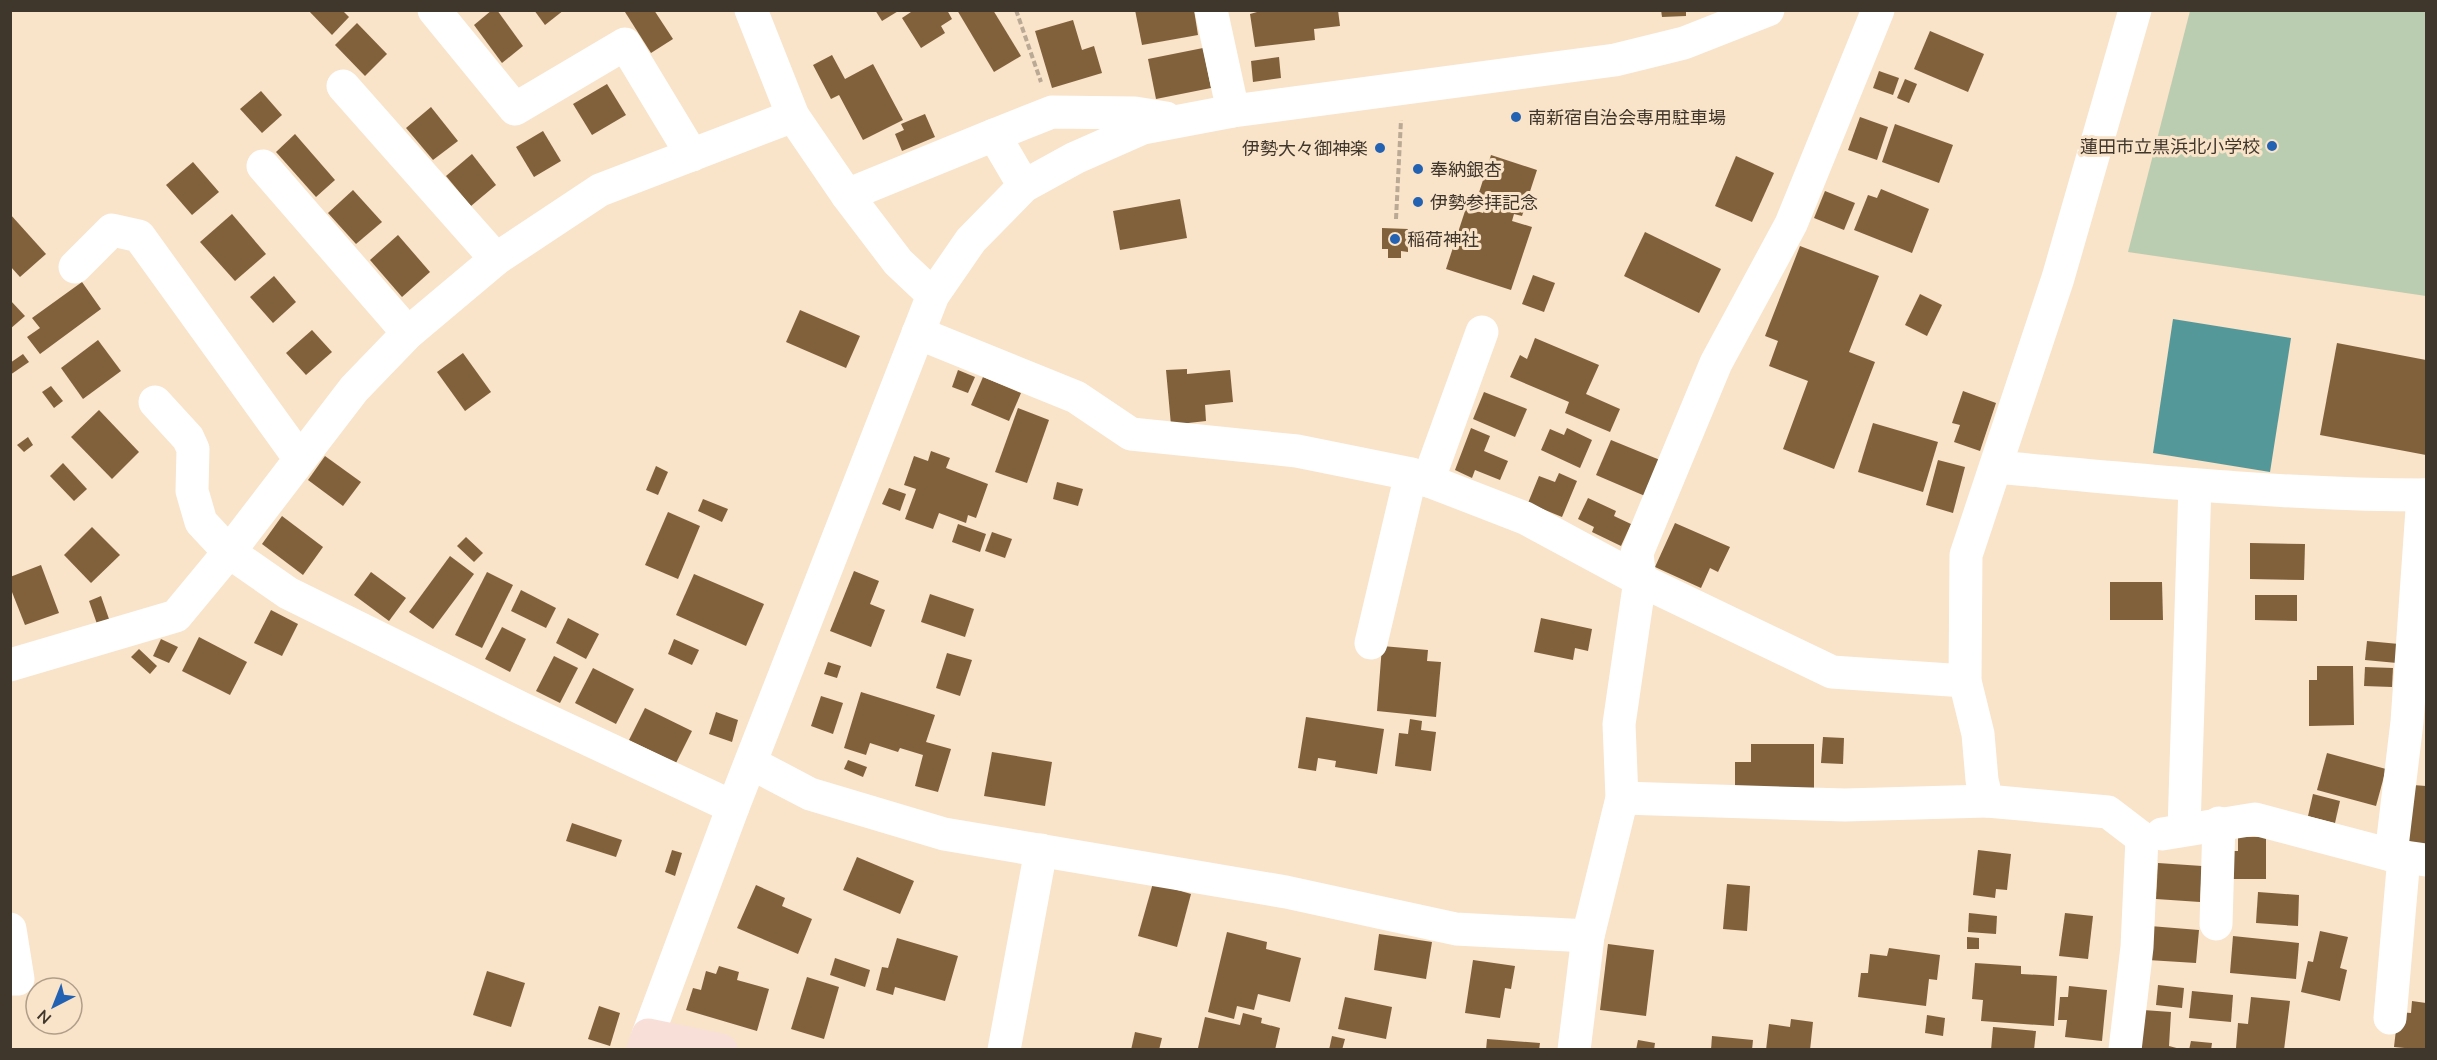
<svg xmlns="http://www.w3.org/2000/svg" width="2437" height="1060" font-family="Mulish,'Noto Sans JP',sans-serif">
  <style>
    .green { fill: #bbcdb0 }
    .water { fill: #55989a }
    .building { fill: #81613b }
    .lines { fill: none; stroke-linecap: round; stroke-linejoin: round }
    .path { stroke: #baa994; stroke-width: 4; stroke-dasharray: 6 3; stroke-linecap: butt }
    .minor { stroke: #fff; stroke-width: 33 }
    .major { stroke: #f8e0d8; stroke-width: 33 }
    .poi-dot { fill: #2362b3; stroke: #f9e3c9; stroke-width: 2 }
    .labels { text-anchor: middle; dominant-baseline: central; stroke-width: 6; stroke-linejoin: round; paint-order: stroke }
    .poi-label { font-size: 18px; fill: #3f362c; stroke: #f9e3c9; text-anchor: start }
  </style>
  <rect width="100%" height="100%" fill="#f9e3c9"/>
  <polygon class="green" points="2190,11 2426,11 2426,296 2128,252"/>
  <polygon class="water" points="2173,319 2291,338 2270,472 2153,453"/>
  <g class="building">
    <polygon points="308,10 342,10 349,17 332,35"/>
    <polygon points="492,10 497,10 523,46 502,63 474,25"/>
    <polygon points="534,10 564,10 545,25"/>
    <polygon points="628,10 654,10 673,39 651,53 625,12"/>
    <polygon points="875,10 900,10 882,21"/>
    <polygon points="914,10 947,10 952,19 941,26 945,33 921,48 902,18"/>
    <polygon points="957,10 993,10 1021,56 994,72"/>
    <polygon points="1135,10 1194,10 1198,35 1142,45"/>
    <polygon points="1264,10 1338,10 1340,26 1314,29 1315,40 1255,47 1250,14"/>
    <polygon points="1661,10 1686,10 1686,16 1662,17"/>
    <polygon points="1073,20 1082,50 1094,46 1102,73 1052,88 1035,31"/>
    <polygon points="357,23 387,54 365,76 335,45"/>
    <polygon points="1930,31 1984,54 1968,92 1914,69"/>
    <polygon points="1203,48 1211,88 1156,99 1148,59"/>
    <polygon points="832,55 845,79 873,64 903,120 863,140 839,95 831,99 813,65"/>
    <polygon points="1279,57 1281,78 1253,82 1251,61"/>
    <polygon points="1879,71 1899,78 1893,95 1873,88"/>
    <polygon points="1905,79 1917,84 1909,103 1897,98"/>
    <polygon points="607,84 626,115 592,135 573,104"/>
    <polygon points="261,91 282,115 262,133 240,109"/>
    <polygon points="431,107 458,141 433,160 406,128"/>
    <polygon points="925,114 935,137 902,151 895,134 904,130 901,124"/>
    <polygon points="1860,117 1888,127 1877,160 1848,150"/>
    <polygon points="1895,124 1953,145 1939,183 1882,162"/>
    <polygon points="543,131 561,161 534,177 516,147"/>
    <polygon points="295,134 335,180 316,197 276,152"/>
    <polygon points="472,154 496,185 471,206 446,176"/>
    <polygon points="1491,155 1537,170 1522,216 1514,214 1512,221 1532,227 1511,290 1446,269 1466,208 1483,213 1486,206 1476,202"/>
    <polygon points="1736,156 1774,173 1752,222 1715,206"/>
    <polygon points="193,162 219,192 192,215 166,185"/>
    <polygon points="1881,189 1929,209 1912,253 1854,230 1868,195 1877,198"/>
    <polygon points="353,190 382,222 356,244 328,213"/>
    <polygon points="1825,191 1855,203 1844,230 1814,218"/>
    <polygon points="1180,199 1187,238 1120,250 1113,211"/>
    <polygon points="10,214 46,254 20,277 10,266"/>
    <polygon points="232,214 266,254 235,281 200,242"/>
    <polygon points="1382,228 1408,229 1408,252 1401,251 1401,258 1388,258 1388,249 1382,249"/>
    <polygon points="1645,232 1721,269 1699,313 1624,276"/>
    <polygon points="398,235 430,272 402,297 370,260"/>
    <polygon points="1800,246 1879,276 1849,352 1875,362 1834,469 1783,449 1808,381 1769,366 1778,341 1765,336"/>
    <polygon points="1533,275 1555,283 1544,312 1522,304"/>
    <polygon points="274,276 296,302 273,323 250,297"/>
    <polygon points="82,282 101,309 40,354 27,337 40,328 32,318"/>
    <polygon points="1920,294 1942,305 1927,336 1905,325"/>
    <polygon points="10,300 25,316 10,329"/>
    <polygon points="800,310 860,336 846,368 786,342"/>
    <polygon points="312,330 332,352 306,375 286,353"/>
    <polygon points="1535,338 1599,365 1586,394 1620,409 1610,432 1565,413 1569,402 1510,377 1520,355 1527,359"/>
    <polygon points="98,340 121,371 83,399 61,368"/>
    <polygon points="2337,343 2426,360 2426,455 2320,435"/>
    <polygon points="463,353 491,392 465,411 437,372"/>
    <polygon points="23,354 29,362 10,375 10,363"/>
    <polygon points="1187,369 1187,374 1230,370 1233,402 1205,405 1206,421 1171,425 1166,370"/>
    <polygon points="958,370 975,377 968,393 952,387"/>
    <polygon points="983,377 1021,393 1009,421 971,405"/>
    <polygon points="51,386 63,401 54,408 42,392"/>
    <polygon points="1963,391 1996,403 1980,451 1954,442 1960,425 1952,423"/>
    <polygon points="1484,392 1527,409 1515,437 1473,419"/>
    <polygon points="1018,408 1049,420 1027,483 995,472"/>
    <polygon points="99,410 139,452 112,479 71,437"/>
    <polygon points="1873,423 1938,442 1923,492 1858,472"/>
    <polygon points="1471,428 1490,436 1484,451 1508,461 1500,480 1475,470 1472,478 1455,470"/>
    <polygon points="1567,428 1592,440 1580,468 1541,450 1550,429 1564,435"/>
    <polygon points="28,437 33,445 24,452 17,445"/>
    <polygon points="1611,440 1660,460 1645,496 1596,475"/>
    <polygon points="931,451 950,458 946,468 988,484 976,518 968,515 966,523 939,513 933,529 905,519 916,489 904,485 914,456 928,461"/>
    <polygon points="325,456 361,482 343,506 308,480"/>
    <polygon points="1938,460 1965,467 1953,513 1926,505"/>
    <polygon points="63,463 87,489 74,501 50,476"/>
    <polygon points="656,466 668,472 658,495 646,490"/>
    <polygon points="1559,473 1577,481 1562,517 1528,503 1539,476 1555,482"/>
    <polygon points="1057,482 1083,489 1078,506 1053,499"/>
    <polygon points="889,488 906,494 900,511 882,504"/>
    <polygon points="1588,498 1616,511 1614,516 1631,524 1621,546 1592,532 1594,527 1578,519"/>
    <polygon points="703,499 728,509 722,522 698,511"/>
    <polygon points="668,512 700,526 678,579 645,565"/>
    <polygon points="282,516 323,547 303,575 262,544"/>
    <polygon points="1675,523 1730,547 1718,572 1710,568 1701,588 1655,567"/>
    <polygon points="958,524 986,534 980,552 952,542"/>
    <polygon points="92,527 120,555 91,583 64,555"/>
    <polygon points="992,532 1012,539 1005,558 985,551"/>
    <polygon points="466,537 483,553 474,562 457,546"/>
    <polygon points="2250,543 2305,544 2304,580 2250,579"/>
    <polygon points="450,556 474,574 433,629 409,612"/>
    <polygon points="41,565 59,613 25,625 10,587 10,577"/>
    <polygon points="854,571 879,581 870,604 885,610 871,647 830,631"/>
    <polygon points="371,572 406,598 389,621 354,595"/>
    <polygon points="487,572 513,585 482,648 455,635"/>
    <polygon points="694,574 764,604 746,646 676,615"/>
    <polygon points="2110,582 2162,582 2163,620 2110,620"/>
    <polygon points="521,590 556,608 546,628 511,611"/>
    <polygon points="930,594 974,609 965,637 921,622"/>
    <polygon points="2255,595 2297,595 2297,621 2255,620"/>
    <polygon points="101,596 109,619 97,624 89,601"/>
    <polygon points="271,610 298,624 282,656 254,643"/>
    <polygon points="568,618 599,634 586,659 556,643"/>
    <polygon points="1541,618 1592,629 1588,651 1575,648 1573,660 1534,652"/>
    <polygon points="502,627 526,639 510,672 485,659"/>
    <polygon points="199,637 247,662 230,695 182,671"/>
    <polygon points="161,639 178,647 169,663 153,656"/>
    <polygon points="674,639 699,650 692,665 668,654"/>
    <polygon points="2367,641 2399,644 2397,663 2365,660"/>
    <polygon points="1382,646 1428,650 1427,661 1441,662 1436,717 1377,711"/>
    <polygon points="139,649 157,666 150,674 131,657"/>
    <polygon points="947,653 972,660 960,696 936,688"/>
    <polygon points="554,656 578,668 560,703 536,691"/>
    <polygon points="828,662 841,666 837,678 824,674"/>
    <polygon points="2317,666 2353,666 2354,725 2309,726 2309,680 2317,680"/>
    <polygon points="2365,667 2393,668 2392,687 2364,686"/>
    <polygon points="593,668 634,689 616,724 575,703"/>
    <polygon points="861,692 935,715 926,742 951,749 938,792 915,786 923,755 900,748 898,752 870,743 866,755 844,748"/>
    <polygon points="821,696 843,703 833,734 811,726"/>
    <polygon points="645,708 692,731 676,763 629,740"/>
    <polygon points="716,712 738,720 732,742 709,734"/>
    <polygon points="1306,717 1384,729 1377,774 1335,767 1336,761 1318,758 1316,771 1298,768"/>
    <polygon points="1410,719 1422,721 1421,730 1436,732 1431,771 1395,766 1399,733 1408,734"/>
    <polygon points="1823,737 1844,738 1843,764 1821,763"/>
    <polygon points="1751,744 1814,744 1814,789 1735,788 1735,762 1751,762"/>
    <polygon points="992,752 1052,762 1045,806 984,796"/>
    <polygon points="2327,753 2386,769 2376,806 2317,790"/>
    <polygon points="848,760 867,767 863,777 844,769"/>
    <polygon points="2413,785 2426,786 2426,846 2406,843"/>
    <polygon points="2313,794 2340,801 2335,823 2308,816"/>
    <polygon points="572,823 622,840 616,857 566,841"/>
    <polygon points="2238,837 2266,837 2266,879 2232,879 2232,851 2238,851"/>
    <polygon points="672,850 682,853 675,876 665,872"/>
    <polygon points="1978,850 2011,854 2007,890 1996,889 1995,898 1973,895"/>
    <polygon points="857,857 914,881 900,914 843,890"/>
    <polygon points="2158,863 2202,866 2200,902 2156,899"/>
    <polygon points="1153,883 1191,894 1177,947 1138,936"/>
    <polygon points="1727,884 1750,886 1747,931 1723,929"/>
    <polygon points="756,885 785,898 782,906 812,919 798,954 737,928"/>
    <polygon points="2258,892 2299,895 2298,926 2256,923"/>
    <polygon points="1969,913 1997,916 1996,934 1968,932"/>
    <polygon points="2065,913 2093,916 2088,959 2059,956"/>
    <polygon points="2150,926 2199,930 2196,963 2148,960"/>
    <polygon points="2320,931 2348,937 2340,968 2347,970 2340,1001 2301,992 2308,961 2313,962"/>
    <polygon points="1227,932 1267,942 1266,949 1301,958 1290,1002 1258,994 1254,1010 1237,1006 1234,1019 1208,1012"/>
    <polygon points="1379,934 1432,942 1426,979 1374,970"/>
    <polygon points="2233,936 2299,943 2296,979 2230,973"/>
    <polygon points="1967,937 1979,938 1979,949 1967,949"/>
    <polygon points="897,938 958,956 945,1001 895,987 893,995 876,990 882,967 888,968"/>
    <polygon points="1608,944 1654,950 1646,1016 1600,1010"/>
    <polygon points="1889,948 1940,955 1937,980 1929,979 1926,1006 1858,997 1861,973 1868,973 1870,954 1887,956"/>
    <polygon points="835,958 870,970 865,987 830,975"/>
    <polygon points="1473,960 1515,966 1511,989 1505,988 1500,1018 1465,1013"/>
    <polygon points="1975,963 2021,966 2021,974 2057,976 2054,1026 1981,1021 1983,1000 1972,999"/>
    <polygon points="719,966 739,972 737,980 769,989 757,1031 686,1010 693,988 701,990 706,971 716,974"/>
    <polygon points="487,971 525,983 511,1027 473,1015"/>
    <polygon points="807,977 839,987 824,1039 791,1029"/>
    <polygon points="2158,985 2184,988 2182,1008 2156,1005"/>
    <polygon points="2069,986 2107,990 2102,1041 2065,1037 2067,1020 2058,1020 2060,997 2068,997"/>
    <polygon points="2192,991 2233,995 2231,1022 2189,1018"/>
    <polygon points="1345,997 1392,1007 1386,1039 1338,1029"/>
    <polygon points="2251,997 2290,1001 2284,1050 2236,1048 2238,1023 2248,1024"/>
    <polygon points="2412,1001 2426,1003 2426,1050 2394,1047 2398,1012 2411,1013"/>
    <polygon points="599,1006 620,1013 610,1046 588,1039"/>
    <polygon points="2143,1010 2171,1012 2169,1046 2184,1050 2140,1050"/>
    <polygon points="1243,1013 1262,1018 1261,1023 1280,1028 1275,1050 1198,1048 1205,1017 1240,1025"/>
    <polygon points="1927,1015 1945,1018 1943,1036 1925,1033"/>
    <polygon points="1791,1019 1813,1022 1810,1050 1766,1050 1769,1024 1790,1027"/>
    <polygon points="1993,1027 2036,1031 2034,1050 1991,1050"/>
    <polygon points="1135,1032 1162,1038 1159,1050 1131,1050"/>
    <polygon points="1332,1036 1345,1039 1342,1050 1329,1050"/>
    <polygon points="1712,1036 1753,1040 1752,1050 1711,1050"/>
    <polygon points="1487,1039 1540,1043 1539,1050 1486,1050"/>
    <polygon points="1638,1040 1655,1043 1654,1050 1636,1050"/>
    <polygon points="2191,1041 2212,1043 2211,1050 2189,1050"/>
  </g>
  <g class="lines">
    <g class="path">
      <polyline points="1016,10 1041,82"/>
      <polyline points="1396,219 1401,120"/>
    </g>
    <g class="minor">
      <polyline points="434,10 515,109 625,44 692,155"/>
      <polyline points="751,10 793,116 847,195 898,262 933,295"/>
      <polyline points="1211,10 1233,111"/>
      <polyline points="2135,10 2058,278 1966,555 1965,681 1978,734 1982,780 1987,801 2108,812 2142,838"/>
      <polyline points="343,86 496,259"/>
      <polyline points="263,166 408,333"/>
      <polyline points="1024,186 994,135 1052,112 1135,113 1166,118"/>
      <polyline points="847,195 994,135"/>
      <polyline points="75,267 112,230 139,236 300,459"/>
      <polyline points="918,333 1076,397 1131,434 1297,451 1411,474 1525,518 1640,580 1832,672 1965,681"/>
      <polyline points="155,402 188,438 193,449 192,491 201,522 229,552 288,593 523,709 733,807"/>
      <path d="M 1996,467 C 2139,480 2283,495 2426,495"/>
      <polyline points="1428,481 1482,332"/>
      <polyline points="1371,643 1411,474"/>
      <polyline points="10,665 176,616 229,552 354,389 408,333 496,259 600,190 793,116"/>
      <polyline points="751,763 810,794 944,834 1286,892 1456,929 1588,936"/>
      <polyline points="1622,798 1845,805 1987,801"/>
      <polyline points="2184,829 2195,485"/>
      <polyline points="2162,834 2255,819 2391,855 2426,860"/>
      <polyline points="2391,855 2407,722 2423,495"/>
      <polyline points="2216,924 2219,823"/>
      <polyline points="10,929 18,979 10,979"/>
      <polyline points="2390,1018 2404,857"/>
      <polyline points="648,1035 733,807 933,295 971,240 1024,186 1075,158 1143,128 1233,111 1615,60 1684,43 1768,10"/>
      <polyline points="1004,1050 1041,850"/>
      <polyline points="1574,1050 1588,936 1622,798 1619,724 1640,580 1637,553 1716,363 1791,224 1878,10"/>
      <polyline points="2125,1050 2137,947 2142,838"/>
    </g>
    <polyline class="major" points="643,1050 648,1035 721,1050"/>
  </g>
  <g class="poi-dot">
    <circle cx="1516" cy="117" r="6"/>
    <circle cx="2272" cy="146" r="6"/>
    <circle cx="1380" cy="148" r="6"/>
    <circle cx="1418" cy="169" r="6"/>
    <circle cx="1418" cy="202" r="6"/>
    <circle cx="1395" cy="239" r="6"/>
  </g>
  <g class="labels">
    <g class="poi-label">
      <text x="1528" y="117">南新宿自治会専用駐車場</text>
      <text x="2260" y="146" text-anchor="end">蓮田市立黒浜北小学校</text>
      <text x="1368" y="148" text-anchor="end">伊勢大々御神楽</text>
      <text x="1430" y="169">奉納銀杏</text>
      <text x="1430" y="202">伊勢参拝記念</text>
      <text x="1407" y="239">稲荷神社</text>
    </g>
  </g>
  <rect width="2437" height="1060" fill="none" stroke="#3f362c" stroke-width="24"/>
  <g transform="translate(54 1006) rotate(222)"><circle r="28" fill="#f9e3c9" stroke="#af9e8a" stroke-width="1.5"/>
  <path d="M0-4.5L10 22L0 15L-10 22Z" fill="#2362b3"/>
  <text y="-9" font-size="16" font-weight="bold" text-anchor="middle" fill="#3f362c">N</text>
  </g>
</svg>
